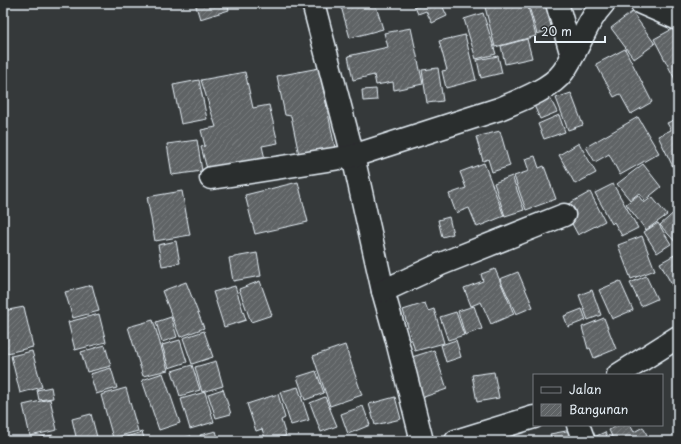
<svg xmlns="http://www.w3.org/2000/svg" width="681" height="444" font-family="'Playpen Sans',sans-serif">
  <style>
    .building { fill: url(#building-hatch); stroke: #e8f1f8 }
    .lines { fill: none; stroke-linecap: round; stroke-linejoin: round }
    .minor-casing { stroke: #e8f1f8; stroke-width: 25 }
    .minor { stroke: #2a2d2e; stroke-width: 22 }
  </style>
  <defs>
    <pattern id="building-hatch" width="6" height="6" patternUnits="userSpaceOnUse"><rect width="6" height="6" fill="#5f6365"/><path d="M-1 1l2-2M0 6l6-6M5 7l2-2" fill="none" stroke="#767a7c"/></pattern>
  </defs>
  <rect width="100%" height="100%" fill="#35393a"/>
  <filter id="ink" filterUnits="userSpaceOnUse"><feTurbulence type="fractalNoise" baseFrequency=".025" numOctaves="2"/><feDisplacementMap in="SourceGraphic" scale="8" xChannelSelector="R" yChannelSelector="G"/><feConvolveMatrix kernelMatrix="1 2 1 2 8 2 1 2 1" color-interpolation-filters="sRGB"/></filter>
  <g filter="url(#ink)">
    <g class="building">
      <polygon points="195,3 227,3 229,10 200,19"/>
      <polygon points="340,3 375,3 383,29 350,38"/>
      <polygon points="413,3 441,3 447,16 432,23 426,11 418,14"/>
      <polygon points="484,3 505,3 505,5 527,3 536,36 495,47"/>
      <polygon points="528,3 553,3 560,27 537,34"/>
      <polygon points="632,12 655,44 634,59 611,28"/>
      <polygon points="483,13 496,54 476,59 464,19"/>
      <polygon points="678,26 678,85 654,39"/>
      <polygon points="411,28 423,84 394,90 393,82 376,85 374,75 353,80 348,56 388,47 384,33"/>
      <polygon points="465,35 476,80 446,88 442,71 447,70 439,41"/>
      <polygon points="527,39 532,58 505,64 501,46"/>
      <polygon points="625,49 652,102 631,114 620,94 614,97 596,64"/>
      <polygon points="498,56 502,73 481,78 477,60"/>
      <polygon points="319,68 335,148 299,155 291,116 285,115 277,76"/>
      <polygon points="438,68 443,101 427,103 422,70"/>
      <polygon points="245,72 253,108 269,105 278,143 262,146 265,159 207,169 201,147 205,146 201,130 216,127 201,80"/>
      <polygon points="199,80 207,119 181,124 173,85"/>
      <polygon points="376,89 377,100 363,101 362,90"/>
      <polygon points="571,93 583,125 568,130 556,98"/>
      <polygon points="549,96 557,112 540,119 533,103"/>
      <polygon points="559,115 565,132 544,139 538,124"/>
      <polygon points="638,117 659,153 620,175 609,154 595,162 586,147"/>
      <polygon points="678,118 678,168 674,169 658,136 671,130 667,123"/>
      <polygon points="500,131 510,166 492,172 488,159 483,161 476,137"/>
      <polygon points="197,140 202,171 172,175 167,144"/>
      <polygon points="579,143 596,173 575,184 559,155"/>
      <polygon points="535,156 539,168 544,166 556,199 526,210 514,176 529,171 525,159"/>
      <polygon points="484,163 504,216 477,227 469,208 456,213 449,194 466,188 460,172"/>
      <polygon points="643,164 661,187 645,200 639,193 630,200 617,184"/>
      <polygon points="512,176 524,210 505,216 494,183"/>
      <polygon points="298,182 308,222 255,234 245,195"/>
      <polygon points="613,184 638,228 622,236 614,222 612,224 595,193"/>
      <polygon points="182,191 190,235 155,241 147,197"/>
      <polygon points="590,192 605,221 578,235 563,207"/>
      <polygon points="638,195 644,203 652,197 667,215 646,230 626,204"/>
      <polygon points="678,209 678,245 660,225"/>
      <polygon points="449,217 453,234 442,237 438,220"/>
      <polygon points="658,223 671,244 657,253 644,232"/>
      <polygon points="642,236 655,270 631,279 618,245"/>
      <polygon points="176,241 180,263 162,266 158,245"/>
      <polygon points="257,253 261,276 233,281 229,258"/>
      <polygon points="678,253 678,290 676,286 673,287 660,263"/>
      <polygon points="495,269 514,314 491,324 481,302 471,306 464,288 483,281 481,274"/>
      <polygon points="518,272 533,307 516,314 500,279"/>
      <polygon points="646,276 657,299 641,306 630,283"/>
      <polygon points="260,281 272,315 251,322 239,289"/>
      <polygon points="620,281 633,310 612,319 599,290"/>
      <polygon points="186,282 204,328 180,337 162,291"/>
      <polygon points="92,285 99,311 73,318 65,292"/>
      <polygon points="235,286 246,320 224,327 213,292"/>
      <polygon points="592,290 601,315 588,320 579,295"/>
      <polygon points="425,303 428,311 434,309 444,343 415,351 403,310"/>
      <polygon points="474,306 482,329 465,335 458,311"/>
      <polygon points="24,307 33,347 3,354 3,311"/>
      <polygon points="582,309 586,320 568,327 564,316"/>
      <polygon points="456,312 464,335 448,340 440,317"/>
      <polygon points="99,314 106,342 75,350 68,322"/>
      <polygon points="171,317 177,337 162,342 156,322"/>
      <polygon points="604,318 616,349 594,358 590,348 588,349 582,327"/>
      <polygon points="153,320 168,370 143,376 128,327"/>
      <polygon points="204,331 213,357 192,364 183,338"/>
      <polygon points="180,340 187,362 169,368 162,345"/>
      <polygon points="456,340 461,357 446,362 441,345"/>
      <polygon points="105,345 111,366 87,372 81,352"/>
      <polygon points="345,345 362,395 330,406 313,356"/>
      <polygon points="434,350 447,389 421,398 409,358"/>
      <polygon points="32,351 42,387 20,393 11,356"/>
      <polygon points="216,361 223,386 202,392 195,367"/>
      <polygon points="192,365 200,390 180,396 172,371"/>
      <polygon points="111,368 117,388 96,394 90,374"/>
      <polygon points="316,371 324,393 305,400 297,377"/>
      <polygon points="494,372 499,398 477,402 472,375"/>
      <polygon points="163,373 180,423 159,430 142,380"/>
      <polygon points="51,387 53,398 39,400 37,390"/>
      <polygon points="298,387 309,420 291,425 280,392"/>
      <polygon points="126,388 138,431 113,438 101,395"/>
      <polygon points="223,389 231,414 216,418 208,394"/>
      <polygon points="205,392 214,422 190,429 181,399"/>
      <polygon points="278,394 285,418 281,420 286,436 266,441 262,429 256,431 247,404"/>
      <polygon points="325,397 337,426 321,432 310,403"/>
      <polygon points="395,397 401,419 375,425 369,404"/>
      <polygon points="50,399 57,430 30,436 23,405"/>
      <polygon points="363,406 370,425 348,434 341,414"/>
      <polygon points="91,414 98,441 77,441 72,419"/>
      <polygon points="619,425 630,425 634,432 643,427 648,437 640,441 614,441 609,430"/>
      <polygon points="577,429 579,441 552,441 550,434"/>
      <polygon points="216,431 219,441 201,441 200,435"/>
      <polygon points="142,432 145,441 124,441 123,438"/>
      <polygon points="605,432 609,441 588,441 588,440"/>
      <polygon points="53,435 55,441 19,441"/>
      <polygon points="191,436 192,441 173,441"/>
    </g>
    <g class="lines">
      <defs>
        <g id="minor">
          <polyline points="313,3 353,156 383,291 396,337 422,441"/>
          <polyline points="557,3 572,56"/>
          <polyline points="641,3 678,19"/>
          <path d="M 211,178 L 353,156 L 499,109 C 518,101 551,89 563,72 C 579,50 585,23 604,3"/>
          <polyline points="383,291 441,264 564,215"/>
          <polyline points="618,375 678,337"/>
          <polyline points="578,425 584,441"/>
          <polyline points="456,441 534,417"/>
        </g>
      </defs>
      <use href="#minor" class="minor-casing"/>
      <use href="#minor" class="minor"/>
    </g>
  </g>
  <rect width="681" height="444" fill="none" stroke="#2a2d2e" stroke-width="16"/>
  <rect x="8" y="8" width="665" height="428" fill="none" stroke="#e8f1f8" stroke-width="1.5" filter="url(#ink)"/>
  <rect x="533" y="374" width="130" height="52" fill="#2a2d2e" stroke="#767b7f"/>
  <rect x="541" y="387" width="20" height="6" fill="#2a2d2e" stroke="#767b7f"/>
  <text x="569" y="394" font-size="12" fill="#e8f1f8">Jalan</text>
  <rect x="541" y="404" width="20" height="12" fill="url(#building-hatch)" stroke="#767b7f"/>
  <text x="569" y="414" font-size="12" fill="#e8f1f8">Bangunan</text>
  <path d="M535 36v6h70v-6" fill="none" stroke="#e8f1f8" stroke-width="2"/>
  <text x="541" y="36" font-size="12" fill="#e8f1f8" stroke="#2a2d2e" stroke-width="3" paint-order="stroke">20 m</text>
</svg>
